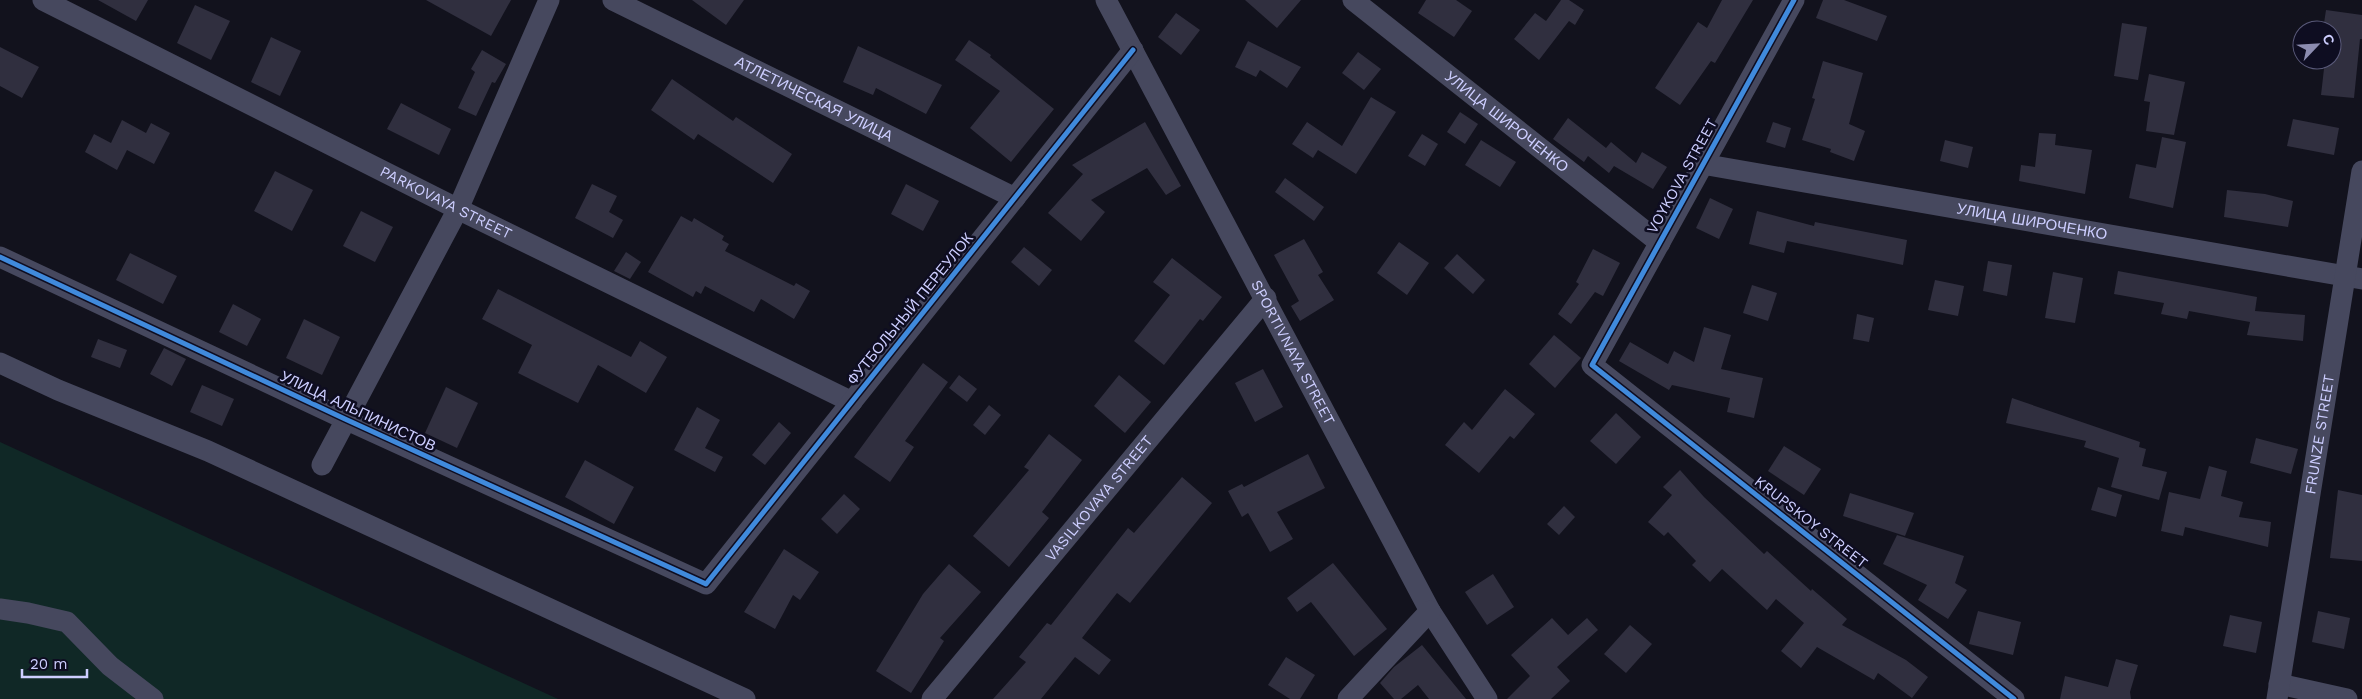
<svg xmlns="http://www.w3.org/2000/svg" width="2362" height="699" font-family="'Work Sans',sans-serif">
  <style>
    .green { fill: #102826 }
    .building { fill: #302f3f }
    .lines { fill: none; stroke-linecap: round; stroke-linejoin: round }
    .minor { stroke: #46485e; stroke-width: 21 }
    .cycleway-casing { stroke: #0e0d21; stroke-width: 8 }
    .cycleway { stroke: #408adc; stroke-width: 5 }
    .labels { text-anchor: middle; dominant-baseline: central; stroke-width: 5; stroke-linejoin: round; paint-order: stroke }
    .street-label { font-size: 15px; fill: #cdceff; stroke: #0e0d21 }
  </style>
  <rect width="100%" height="100%" fill="#12121d"/>
  <polygon class="green" points="0,442 558,699 0,699"/>
  <g class="building">
    <polygon points="98,0 148,0 136,21"/>
    <polygon points="426,0 511,0 491,36"/>
    <polygon points="692,0 744,0 726,25"/>
    <polygon points="1245,0 1301,0 1277,28"/>
    <polygon points="1426,0 1456,0 1472,11 1454,37 1418,13"/>
    <polygon points="1561,0 1569,0 1584,10 1575,25 1569,21 1539,60 1514,39 1535,13 1546,21"/>
    <polygon points="1722,0 1753,0 1715,63 1711,61 1680,105 1655,88 1698,22 1707,28"/>
    <polygon points="1823,0 1844,0 1887,16 1877,41 1816,18"/>
    <polygon points="195,5 230,21 211,60 177,43"/>
    <polygon points="2326,10 2362,15 2362,39 2360,39 2354,98 2321,95 2325,60 2332,60 2332,30 2323,30"/>
    <polygon points="1176,13 1200,30 1181,55 1158,37"/>
    <polygon points="2122,23 2147,27 2138,80 2114,76"/>
    <polygon points="271,37 301,51 280,96 251,82"/>
    <polygon points="969,40 991,55 990,57 1054,109 1011,162 970,128 1000,91 955,60"/>
    <polygon points="1248,41 1301,67 1287,88 1260,70 1256,77 1235,67"/>
    <polygon points="858,46 942,85 926,114 876,88 873,95 843,82"/>
    <polygon points="0,47 39,67 22,98 0,86"/>
    <polygon points="482,50 506,64 495,83 492,82 476,116 458,108 475,72 471,69"/>
    <polygon points="1358,52 1381,69 1364,90 1342,73"/>
    <polygon points="1823,61 1863,73 1849,124 1865,131 1854,161 1830,152 1831,149 1802,140 1815,99 1812,98"/>
    <polygon points="2149,74 2185,82 2174,135 2146,131 2150,102 2144,101"/>
    <polygon points="672,79 733,121 736,117 792,154 773,183 698,134 694,140 651,110"/>
    <polygon points="1371,97 1396,112 1356,174 1318,150 1313,158 1292,144 1307,122 1342,146"/>
    <polygon points="401,103 451,129 439,155 387,129"/>
    <polygon points="1460,112 1478,124 1465,144 1447,132"/>
    <polygon points="1568,118 1606,148 1611,142 1636,163 1642,152 1667,167 1653,189 1614,166 1609,173 1588,156 1584,162 1553,139"/>
    <polygon points="2293,119 2339,128 2334,155 2287,146"/>
    <polygon points="122,120 146,133 151,123 170,133 154,164 127,150 117,170 85,152 94,134 111,143"/>
    <polygon points="1145,122 1181,186 1166,195 1147,168 1091,200 1105,212 1081,241 1048,213 1083,174 1072,165"/>
    <polygon points="1773,122 1791,128 1785,148 1766,142"/>
    <polygon points="2039,133 2056,134 2055,145 2092,150 2085,194 2019,181 2021,165 2035,167"/>
    <polygon points="1422,134 1438,144 1425,166 1408,156"/>
    <polygon points="2162,137 2186,142 2173,208 2129,198 2136,164 2156,168"/>
    <polygon points="1481,140 1516,162 1500,187 1465,165"/>
    <polygon points="1945,140 1973,147 1968,168 1940,161"/>
    <polygon points="275,171 313,190 292,231 254,211"/>
    <polygon points="1285,178 1324,207 1314,221 1275,192"/>
    <polygon points="592,184 617,196 609,212 623,220 613,238 575,218"/>
    <polygon points="906,184 939,201 923,231 891,214"/>
    <polygon points="2227,190 2265,194 2293,201 2288,227 2224,217"/>
    <polygon points="1710,198 1733,209 1719,239 1696,228"/>
    <polygon points="361,211 393,227 375,262 343,246"/>
    <polygon points="1757,211 1814,226 1815,222 1907,240 1903,265 1787,241 1784,253 1749,244"/>
    <polygon points="681,216 692,222 694,218 724,236 722,240 729,244 725,251 794,286 796,283 810,291 794,319 761,299 754,312 705,286 701,294 696,291 693,297 648,272"/>
    <polygon points="1304,239 1323,272 1318,275 1334,300 1300,321 1291,306 1299,301 1274,255"/>
    <polygon points="1399,242 1429,263 1407,295 1377,273"/>
    <polygon points="1024,247 1052,270 1039,286 1011,262"/>
    <polygon points="1593,249 1620,263 1603,296 1595,292 1571,324 1558,314 1579,284 1576,282"/>
    <polygon points="626,252 641,262 630,279 614,271"/>
    <polygon points="130,253 177,276 163,304 116,280"/>
    <polygon points="1457,254 1485,280 1473,294 1444,268"/>
    <polygon points="1172,258 1222,297 1203,321 1200,319 1164,365 1134,341 1170,295 1153,282"/>
    <polygon points="1988,261 2012,265 2007,296 1983,291"/>
    <polygon points="2118,271 2257,297 2255,311 2305,315 2303,341 2247,335 2250,322 2189,311 2187,319 2161,314 2164,303 2114,294"/>
    <polygon points="2053,272 2083,278 2075,323 2045,318"/>
    <polygon points="1935,280 1964,286 1958,316 1928,310"/>
    <polygon points="1752,285 1777,293 1768,321 1743,313"/>
    <polygon points="498,289 631,357 640,341 667,357 646,393 598,365 578,403 518,373 532,345 482,319"/>
    <polygon points="233,304 261,319 247,346 219,332"/>
    <polygon points="1857,314 1874,318 1869,342 1853,339"/>
    <polygon points="304,319 340,337 322,375 286,358"/>
    <polygon points="1704,327 1731,335 1721,369 1763,378 1754,418 1727,412 1730,398 1672,385 1669,390 1619,361 1630,342 1668,364 1674,351 1694,362"/>
    <polygon points="1554,335 1581,358 1555,388 1529,364"/>
    <polygon points="98,339 127,350 120,368 91,357"/>
    <polygon points="164,348 186,359 172,386 150,374"/>
    <polygon points="923,363 948,382 905,441 914,447 890,482 854,457"/>
    <polygon points="1263,369 1283,407 1255,422 1235,383"/>
    <polygon points="959,375 977,389 967,402 949,388"/>
    <polygon points="1119,375 1151,402 1125,433 1094,406"/>
    <polygon points="202,385 234,399 222,426 190,412"/>
    <polygon points="446,387 478,403 457,448 425,433"/>
    <polygon points="1505,389 1535,414 1514,439 1510,436 1479,473 1445,445 1464,422 1472,430"/>
    <polygon points="2012,398 2140,442 2139,447 2146,449 2142,466 2167,472 2159,500 2111,487 2119,458 2084,447 2086,441 2006,423"/>
    <polygon points="989,405 1001,415 985,435 973,425"/>
    <polygon points="697,407 720,420 705,448 723,457 715,472 674,450"/>
    <polygon points="1616,413 1641,437 1616,464 1590,441"/>
    <polygon points="779,422 791,433 765,465 752,455"/>
    <polygon points="1049,434 1082,460 1042,512 1049,518 1009,567 973,536 1029,470 1024,467"/>
    <polygon points="2256,438 2298,449 2291,474 2250,463"/>
    <polygon points="1784,446 1821,469 1804,495 1768,471"/>
    <polygon points="1308,454 1325,488 1277,512 1293,539 1270,552 1248,513 1242,517 1228,491 1242,484 1244,487"/>
    <polygon points="585,460 634,487 614,524 565,497"/>
    <polygon points="2209,466 2227,471 2221,496 2243,502 2239,517 2271,522 2268,547 2185,527 2183,536 2161,531 2169,492 2200,499"/>
    <polygon points="1680,470 1704,497 1764,554 1767,551 1811,591 1812,589 1847,619 1842,625 1906,660 1928,677 1912,698 1878,673 1874,680 1817,647 1801,668 1781,651 1804,623 1776,599 1767,610 1722,569 1710,582 1692,565 1696,561 1668,532 1664,536 1648,522 1672,495 1663,487"/>
    <polygon points="1182,477 1212,503 1130,603 1117,593 1082,638 1111,660 1099,675 1075,657 1041,699 993,699 1026,662 1019,657 1047,623 1051,625 1128,528 1134,533"/>
    <polygon points="2098,487 2122,495 2116,517 2091,510"/>
    <polygon points="2338,490 2362,495 2362,561 2330,558"/>
    <polygon points="1850,493 1914,513 1905,536 1843,516"/>
    <polygon points="844,494 860,509 837,534 821,519"/>
    <polygon points="1564,506 1575,517 1559,535 1547,524"/>
    <polygon points="1897,535 1964,556 1955,583 1967,590 1948,619 1918,600 1927,585 1883,564"/>
    <polygon points="784,549 819,572 800,600 793,595 775,629 744,612"/>
    <polygon points="1333,563 1387,629 1354,656 1311,602 1297,612 1287,598"/>
    <polygon points="949,564 981,592 940,638 944,641 911,693 876,671 923,594"/>
    <polygon points="1493,574 1514,607 1487,625 1465,592"/>
    <polygon points="1978,611 2021,622 2013,655 1969,644"/>
    <polygon points="2318,611 2350,618 2344,649 2312,642"/>
    <polygon points="2230,615 2262,622 2256,653 2223,646"/>
    <polygon points="1552,618 1568,635 1587,618 1598,630 1557,667 1570,681 1551,699 1507,699 1530,676 1511,655"/>
    <polygon points="1630,625 1652,644 1626,673 1604,654"/>
    <polygon points="1422,645 1466,699 1429,699 1418,685 1401,699 1394,699 1380,683 1394,667"/>
    <polygon points="1286,657 1315,675 1300,699 1290,699 1268,685"/>
    <polygon points="2116,659 2138,665 2130,692 2131,699 2060,699 2065,676 2108,687"/>
  </g>
  <g class="lines">
    <g class="minor">
      <path id="s1" d="M 43,0 L 458,209 L 852,402"/>
      <path id="s2" d="M 613,0 L 1015,198"/>
      <path id="s3" d="M 1106,0 L 1430,611 L 1487,699"/>
      <path id="s4" d="M 1353,0 L 1660,243"/>
      <polyline points="1794,0 1592,365 2014,699"/>
      <path id="s5" d="M 1702,164 L 2362,279"/>
      <polyline points="0,257 345,419 706,584 1133,50"/>
      <polyline points="0,363 58,390 208,451 745,699"/>
      <polyline points="322,465 458,209 549,0"/>
      <polyline points="0,609 28,613 67,622 110,666 153,699"/>
      <polyline points="2279,684 2347,699"/>
      <path id="s6" d="M 932,699 L 1266,298"/>
      <polyline points="1348,699 1430,611"/>
      <path id="s7" d="M 2277,699 L 2362,171"/>
    </g>
    <defs>
      <g id="cycleway">
        <polyline points="1794,0 1592,365 2014,699"/>
        <polyline points="0,257 345,419 706,584 1133,50"/>
      </g>
    </defs>
    <use href="#cycleway" class="cycleway-casing"/>
    <use href="#cycleway" class="cycleway"/>
  </g>
  <g class="labels">
    <g class="street-label">
      <text stroke="none"><textPath href="#s2" startOffset="224">АТЛЕТИЧЕСКАЯ УЛИЦА</textPath></text>
      <text stroke="none"><textPath href="#s4" startOffset="196">УЛИЦА ШИРОЧЕНКО</textPath></text>
      <text transform="translate(1682 176) rotate(-61)">VOYKOVA STREET</text>
      <text stroke="none"><textPath href="#s1" startOffset="451">PARKOVAYA STREET</textPath></text>
      <text stroke="none"><textPath href="#s5" startOffset="335">УЛИЦА ШИРОЧЕНКО</textPath></text>
      <text transform="translate(910 309) rotate(-51)">ФУТБОЛЬНЫЙ ПЕРЕУЛОК</text>
      <text stroke="none"><textPath href="#s3" startOffset="399">SPORTIVNAYA STREET</textPath></text>
      <text transform="translate(358 411) rotate(25)">УЛИЦА АЛЬПИНИСТОВ</text>
      <text stroke="none"><textPath href="#s7" startOffset="268">FRUNZE STREET</textPath></text>
      <text stroke="none"><textPath href="#s6" startOffset="261">VASILKOVAYA STREET</textPath></text>
      <text transform="translate(1811 522) rotate(38)">KRUPSKOY STREET</text>
    </g>
  </g>
  <g transform="translate(2317 45) rotate(65)"><circle r="24" fill="#0e0d21" stroke="#5a5a7a"/>
  <path d="M0-4L9 19L0 12L-9 19Z" fill="#8c8cb0"/>
  <text y="-8" font-size="14" font-weight="bold" text-anchor="middle" fill="#cdceff">С</text>
  </g>
  <path d="M22 669v8h65v-8" fill="none" stroke="#cdceff" stroke-width="2.5"/>
  <text x="30" y="669" font-size="15" fill="#cdceff" stroke="#0e0d21" stroke-width="4" paint-order="stroke">20 m</text>
</svg>
